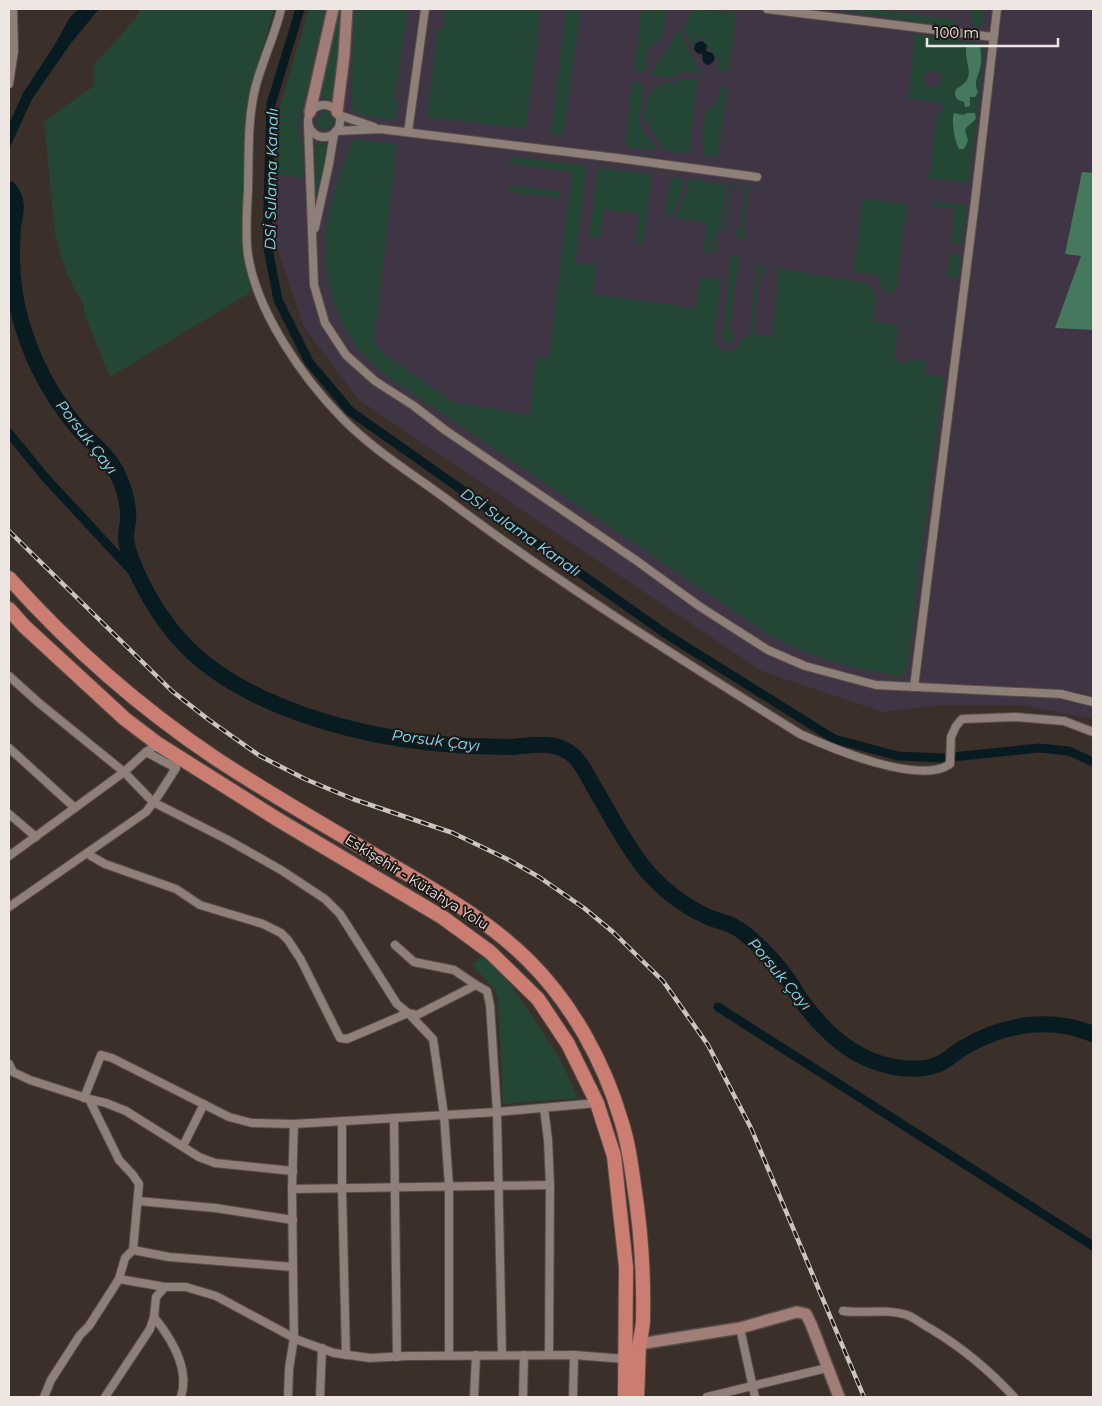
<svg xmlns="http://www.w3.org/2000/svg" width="1102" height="1406" font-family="Montserrat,sans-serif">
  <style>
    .education { fill: #403544 }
    .green { fill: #244635; fill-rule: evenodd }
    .forest { fill: #45795e }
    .water { fill: #071b20 }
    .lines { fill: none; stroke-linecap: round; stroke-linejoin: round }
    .canal { stroke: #071b20; stroke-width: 9 }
    .river { stroke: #071b20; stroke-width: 16 }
    .street-casing { stroke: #574d48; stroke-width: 10 }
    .secondary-casing { stroke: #574d48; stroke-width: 14 }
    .highway-casing { stroke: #574d48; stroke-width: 16 }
    .street { stroke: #8e7f79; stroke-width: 8 }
    .secondary { stroke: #a07e77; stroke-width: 11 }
    .highway { stroke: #cb7d72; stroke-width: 14 }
    .rail-casing { stroke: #cdc4c1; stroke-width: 4.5 }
    .rail { stroke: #1e1816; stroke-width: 2.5; stroke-dasharray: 8; stroke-linecap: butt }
    .labels { text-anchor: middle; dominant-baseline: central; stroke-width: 4; stroke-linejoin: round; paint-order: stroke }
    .street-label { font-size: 14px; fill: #eee6e3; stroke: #1e1816 }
    .water-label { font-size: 15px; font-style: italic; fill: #7fe2fd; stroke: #1e1816 }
  </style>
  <rect width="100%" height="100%" fill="#3b2f2a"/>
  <polygon class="education" points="309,9 1093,9 1093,719 1024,705 940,705 882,712 762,671 420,442 357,398 303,325 276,243 280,106"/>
  <g class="green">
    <polygon points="141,9 274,9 250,93 245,121 243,242 251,292 110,377 85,316 83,305 67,274 55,235 44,121 94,86 93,66 136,18"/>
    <polygon points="309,9 325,9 299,125 304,177 278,176 280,106"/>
    <polygon points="338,9 341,9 334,101 321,98"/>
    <polygon points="354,9 408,9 395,93 398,104 395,119 391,120 361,115 352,110 351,106"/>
    <polygon points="445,9 541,9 526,129 427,117 438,28 443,28"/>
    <polygon points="566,9 581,9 563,136 551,135"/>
    <polygon points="641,9 666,9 662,38 647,50 644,73 634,72"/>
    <polygon points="692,9 736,13 728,73 717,71 718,60 701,37 692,46 684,29"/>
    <polygon points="828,9 872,9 956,20 956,27"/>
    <polygon points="971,9 984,9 982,28 973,26 971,22"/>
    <polygon points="679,29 700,74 687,72 666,78 651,75"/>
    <path d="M 913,34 L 980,43 L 985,49 L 969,183 L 927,178 L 927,174 L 930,174 L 937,112 L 942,113 L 943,105 L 939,104 L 939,102 L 908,98 L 915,37 L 913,36 ZM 931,70 C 938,70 942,75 941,82 L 935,88 L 929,87 L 924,80 L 924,75 Z"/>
    <path d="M 687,79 L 697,80 L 689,154 L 665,151 L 644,119 C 647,83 653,85 687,79 Z"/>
    <polygon points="632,81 643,83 639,124 658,150 625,147"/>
    <polygon points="720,86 727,87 718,157 705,155 702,142 706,112 718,102"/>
    <circle cx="325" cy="121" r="9"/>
    <path d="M 353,139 L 397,144 L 374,343 L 386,355 L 453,402 L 530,415 L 536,357 L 549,358 L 572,172 L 510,164 L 511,157 L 587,165 L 575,263 L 592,265 L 597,262 L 593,294 L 696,308 L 701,276 L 721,279 L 714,338 L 717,345 L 723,351 C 734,352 741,347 743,336 L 749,337 L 757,268 L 752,267 L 753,265 L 766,267 L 765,274 L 760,273 L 753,334 L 772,337 L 779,271 L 775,270 L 775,268 L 866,283 L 876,294 L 872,321 L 898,325 L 894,361 L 907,363 L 908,359 L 926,361 L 924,374 L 944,377 L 907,667 L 904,674 L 901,676 C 860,670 820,661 783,642 C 769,636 756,626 744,618 L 381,372 C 375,366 368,360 362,353 C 328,313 319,258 330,208 C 335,185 345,162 353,139 Z"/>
    <polygon points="316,143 324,145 329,144 315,202"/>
    <polygon points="598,168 652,174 643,243 636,242 639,214 604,209 600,238 589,237"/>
    <polygon points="670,177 685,179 683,191 670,217 665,217"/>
    <polygon points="689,179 726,184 721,227 714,235 707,253 703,253 707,223 675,218 687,192"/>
    <polygon points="730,184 754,187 753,189 749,188 743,234 747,238 740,239 734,231 735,229 740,230 745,188 732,186 727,228 718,236 715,254 710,253 715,237 724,227"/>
    <polygon points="509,185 560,192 559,198 508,192"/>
    <path d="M 863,199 L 907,204 L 896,291 C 890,294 886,293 881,289 L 879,275 L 853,272 Z"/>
    <polygon points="933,201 967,205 962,244 951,243 955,209 932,206"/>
    <polygon points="950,254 961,255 958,279 947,277"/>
    <polygon points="731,256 739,257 735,287 727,286"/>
    <polygon points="728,288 735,289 729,331 735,335 732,343 724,342 722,337"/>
    <polygon points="482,956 501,971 529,1011 561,1061 578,1098 503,1104 498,998 491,985 472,965"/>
  </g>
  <g class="forest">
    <path d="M 970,45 L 980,47 C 981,54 982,61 980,68 C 978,78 973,82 978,92 L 975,97 L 970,97 L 970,106 L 965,107 L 964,102 L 958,100 C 955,96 954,94 956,89 C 978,77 965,67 966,48 Z"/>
    <path d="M 954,113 L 963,115 L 967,113 L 975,113 L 976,118 C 973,123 968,124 965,130 L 968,141 L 964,149 L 959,149 C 955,142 951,120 954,113 Z"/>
    <polygon points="1082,172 1093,173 1093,330 1055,328 1081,256 1065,254"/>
  </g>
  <g class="water">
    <polygon points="79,9 99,9 71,43 32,99 10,147 9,147 10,122 23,93 54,46 70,17"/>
    <path d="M 702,41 L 707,45 L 706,51 L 712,53 C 717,58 714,64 707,65 L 703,62 L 702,54 C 695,54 692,49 696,43 Z"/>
  </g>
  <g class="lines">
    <g class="canal">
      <polyline points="300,9 271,104 267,243 278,300 309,362 350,411 666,634 834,739 898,756 942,758 1039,748 1069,751 1093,762"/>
      <polyline points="9,433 44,476 143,583"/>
      <polyline points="718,1007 1093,1246"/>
    </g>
    <path class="river" d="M 9,189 C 19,202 16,211 13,226 C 12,236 12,247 12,258 C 12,279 15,301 21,321 C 32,360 51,396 77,427 C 91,443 109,455 118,475 C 125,490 129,506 128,522 C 127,523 126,536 126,538 C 128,562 152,604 167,624 C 228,709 371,741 470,746 C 484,746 497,747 510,747 C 528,746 549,741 565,750 C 580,757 586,774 594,787 C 610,814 625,844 645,869 C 662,889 684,906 708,917 C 721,922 734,924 744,933 C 759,945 772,958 783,973 C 790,981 795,991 801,1000 C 819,1025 844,1050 873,1061 C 891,1068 917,1072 936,1065 C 946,1062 954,1053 963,1048 C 1003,1024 1050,1016 1093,1034"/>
    <defs>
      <g id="street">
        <path d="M 281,9 C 275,35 263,59 256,85 C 247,119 249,155 248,190 C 247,211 245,234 248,255 C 257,312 302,377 342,418 C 374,451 416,476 453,504 C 564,587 682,660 800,734 C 831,748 920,786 950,764 L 951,737 L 956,726 L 962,719 L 1015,717 L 1064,721 L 1093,732"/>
        <polyline points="767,9 993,37"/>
        <polyline points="9,84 14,51 13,9"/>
        <circle cx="324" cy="121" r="16"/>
        <polyline points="339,115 374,127"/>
        <polyline points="308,124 314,285 325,323 346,355 375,381 414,406 445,430 637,561 699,606 768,650 805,666 876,685 1061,694 1093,702"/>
        <polyline points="336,131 380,129 617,158 757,177"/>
        <polyline points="408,132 425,9"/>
        <polyline points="315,228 329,164 334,134"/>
        <polyline points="9,676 39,703 124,772 153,802 228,840 281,870 325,899 340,914 397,1004 408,1013 417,1015 476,985 487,991 490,1005 497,1112 597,1103"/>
        <polyline points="914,687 975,201 997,9"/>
        <polyline points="9,748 75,808"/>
        <polyline points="9,814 36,837"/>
        <polyline points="88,853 91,856 105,864 176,889 200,905 263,924 281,933 288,940 301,960 340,1038 347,1039 408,1013 433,1039 444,1115 449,1186 449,1355"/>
        <polyline points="9,856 124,772 146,752 158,744"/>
        <polyline points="9,907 146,812 158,796 176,768 146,752"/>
        <polyline points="395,945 414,962 454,970 476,985"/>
        <polyline points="9,1064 13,1072 30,1080 89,1099 119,1160 133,1175 139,1184 133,1250 169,1257 293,1267 294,1338 289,1369 288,1397"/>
        <polyline points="84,1098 101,1055 112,1058 229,1117 252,1123 294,1124"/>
        <polyline points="89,1099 106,1103 126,1111 199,1157 215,1163 293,1171"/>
        <polyline points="544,1108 548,1140 550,1185 549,1355"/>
        <polyline points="394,1118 397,1357"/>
        <polyline points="342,1121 342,1188 346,1355"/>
        <polyline points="183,1146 204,1104"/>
        <polyline points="292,1189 294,1124 497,1112 502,1355"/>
        <polyline points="138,1201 215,1208 293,1220"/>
        <polyline points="293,1267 292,1189 550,1185"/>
        <polyline points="119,1279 165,1287"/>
        <path d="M 843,1311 C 864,1314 886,1308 907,1315 C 915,1318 923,1325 931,1329 C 963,1348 989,1370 1014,1397"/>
        <path d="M 154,1317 C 171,1338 190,1369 181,1397"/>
        <polyline points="740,1328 755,1397"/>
        <polyline points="44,1397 51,1380 80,1335 89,1326 119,1279 125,1258 133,1250"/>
        <polyline points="105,1397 150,1329 154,1317 156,1297 165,1287 186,1287 216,1296 298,1340 334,1353 370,1358 407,1356 574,1355 625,1359"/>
        <polyline points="320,1397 322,1348"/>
        <polyline points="474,1397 476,1355"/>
        <polyline points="523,1397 524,1355"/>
        <polyline points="573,1397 574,1355"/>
        <polyline points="707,1397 827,1368"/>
      </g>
      <g id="secondary">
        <polyline points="310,112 333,9"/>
        <polyline points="337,112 344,56 347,9"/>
        <polyline points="639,1344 740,1328 797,1312 806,1314 811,1324 839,1397"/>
      </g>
      <g id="highway">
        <path d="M 9,578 C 70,646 139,707 215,758 C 274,797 336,832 397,868 C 444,896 490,922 529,961 C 572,1004 604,1062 621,1120 C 628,1141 631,1163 634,1185 C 641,1230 644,1274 643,1319 C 643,1329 640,1338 639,1347 C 638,1364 638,1380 637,1397"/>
        <polyline points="9,609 24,626 125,719 158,744 277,819 442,917 490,952 538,999 568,1044 597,1103 614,1156 626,1267 625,1397"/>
      </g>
    </defs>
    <use href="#street" class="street-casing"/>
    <use href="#secondary" class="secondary-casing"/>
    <use href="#highway" class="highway-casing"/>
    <use href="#street" class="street"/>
    <use href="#secondary" class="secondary"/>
    <use href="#highway" class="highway"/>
    <defs>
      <polyline id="rail" points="9,531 172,691 209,720 260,756 305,779 353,799 453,833 509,860 539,877 584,908 613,932 663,981 708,1045 751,1128 864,1397"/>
    </defs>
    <use href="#rail" class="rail-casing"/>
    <use href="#rail" class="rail"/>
  </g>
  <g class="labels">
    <g class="street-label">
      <text transform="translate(417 882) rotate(32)">Eskişehir - Kütahya Yolu</text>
    </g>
    <g class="water-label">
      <text transform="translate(271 179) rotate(-89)">DSİ Sulama Kanalı</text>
      <text transform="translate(87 437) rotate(52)">Porsuk Çayı</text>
      <text transform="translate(521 532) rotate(35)">DSİ Sulama Kanalı</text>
      <text transform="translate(436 740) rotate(7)">Porsuk Çayı</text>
      <text transform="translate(780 974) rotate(50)">Porsuk Çayı</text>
    </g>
  </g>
  <rect width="1102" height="1406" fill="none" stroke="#eee6e3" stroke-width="20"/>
  <path d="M927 38v8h131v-8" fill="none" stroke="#eee6e3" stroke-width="2.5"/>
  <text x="934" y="38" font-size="15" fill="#eee6e3" stroke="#1e1816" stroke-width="4" paint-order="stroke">100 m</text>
</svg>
